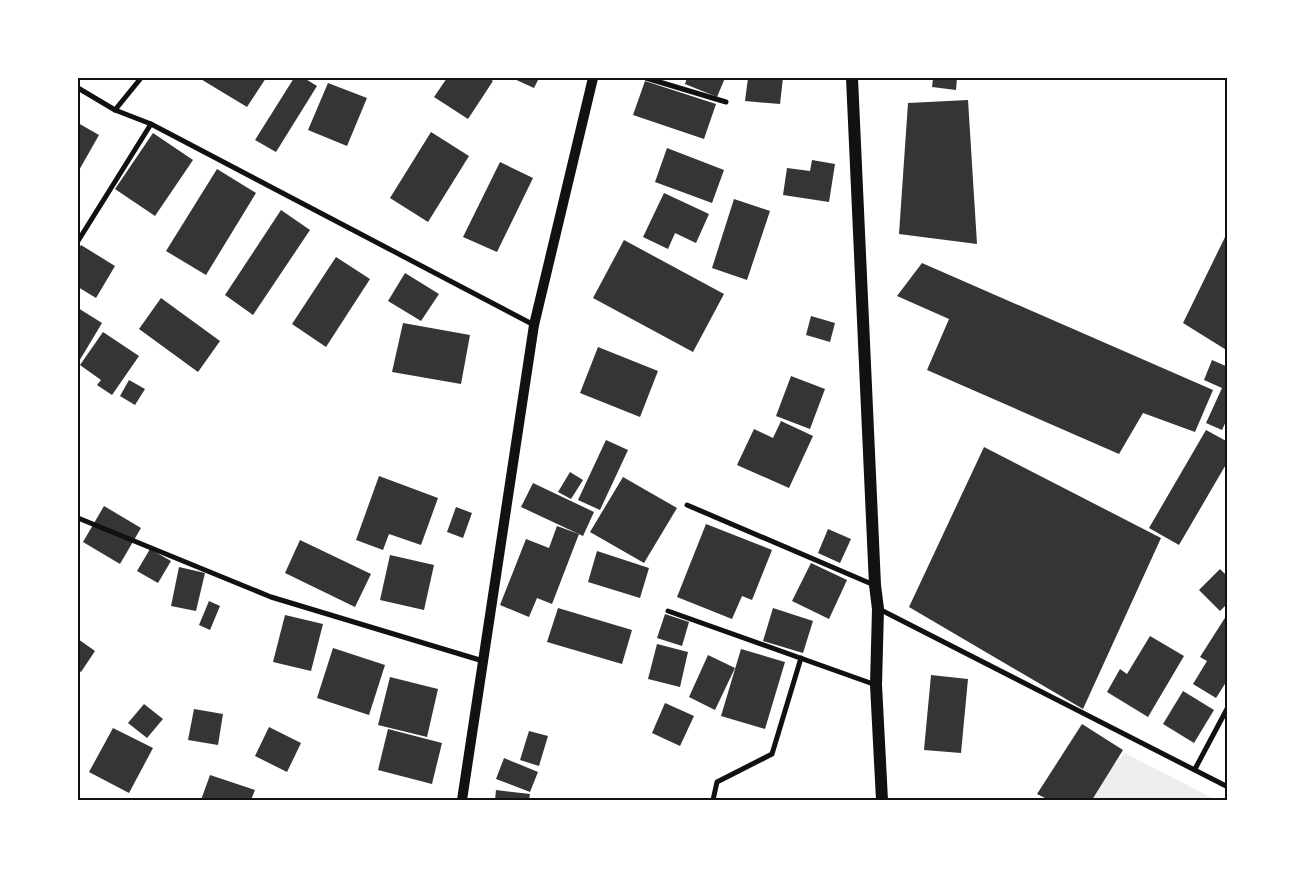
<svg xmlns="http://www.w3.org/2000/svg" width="1305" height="878" font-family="Rubik,sans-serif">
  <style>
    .green { fill: #eee }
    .building { fill: #353535 }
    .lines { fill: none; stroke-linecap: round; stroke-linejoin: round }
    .minor { stroke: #111; stroke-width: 5 }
    .secondary { stroke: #111; stroke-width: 10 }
    .primary { stroke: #111; stroke-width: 12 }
    .neatline { fill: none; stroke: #111; stroke-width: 2 }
  </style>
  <rect width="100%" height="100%" fill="#fff"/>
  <polygon class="green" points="1125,753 1216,800 1083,800"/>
  <g class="building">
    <polygon points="199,78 266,78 247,107"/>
    <polygon points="294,78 304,78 317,86 276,152 255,140"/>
    <polygon points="447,78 488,78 493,81 468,119 434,97"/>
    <polygon points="512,78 539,78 534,88"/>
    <polygon points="687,78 725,78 717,97 685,84"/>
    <polygon points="748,78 783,78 780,104 745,101"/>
    <polygon points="933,78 957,78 956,90 932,87"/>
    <polygon points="645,81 716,104 704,139 633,115"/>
    <polygon points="328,83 367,98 347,146 308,130"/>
    <polygon points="968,100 977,244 899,234 908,103"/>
    <polygon points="78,123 99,135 78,172"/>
    <polygon points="431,132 469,156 428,222 390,198"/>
    <polygon points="153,133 193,160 155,216 115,189"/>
    <polygon points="667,148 724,170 712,203 655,182"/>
    <polygon points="812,160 835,164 829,202 783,195 787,168 810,171"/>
    <polygon points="500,162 533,178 497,252 463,237"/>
    <polygon points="217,169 256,193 206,275 166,251"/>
    <polygon points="664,193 709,214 696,243 675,233 668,249 643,237"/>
    <polygon points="734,199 770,211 747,280 712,268"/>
    <polygon points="281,210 310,230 253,315 225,295"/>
    <polygon points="1228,231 1228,351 1183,323"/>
    <polygon points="624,240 724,294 693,352 593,298"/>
    <polygon points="81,245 115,266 96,298 78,287 78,250"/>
    <polygon points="336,257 370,279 326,347 292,324"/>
    <polygon points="922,263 1213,390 1195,432 1143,413 1119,454 927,370 949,319 897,296"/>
    <polygon points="405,273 439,294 421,321 388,301"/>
    <polygon points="161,298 220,341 198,372 139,329"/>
    <polygon points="78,308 102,323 78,363"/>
    <polygon points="811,316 835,323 830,342 806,335"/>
    <polygon points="403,323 470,335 461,384 392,372"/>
    <polygon points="103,332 139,356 112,395 97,385 101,380 80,365"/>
    <polygon points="598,347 658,371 640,417 580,393"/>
    <polygon points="1212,360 1228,367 1228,417 1222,430 1206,423 1222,388 1204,380"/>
    <polygon points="791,376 825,389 810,429 776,416"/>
    <polygon points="129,380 145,389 135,405 120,396"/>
    <polygon points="781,421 813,436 789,488 737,465 754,429 773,438"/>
    <polygon points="1206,430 1228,442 1228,461 1179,545 1149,528"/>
    <polygon points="606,440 628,450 600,510 578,500"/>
    <polygon points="984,447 1161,538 1083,709 909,607"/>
    <polygon points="570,472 583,480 571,499 558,492"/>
    <polygon points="379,476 438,498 421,545 389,534 383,550 356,540"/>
    <polygon points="623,477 677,508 644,563 590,532"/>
    <polygon points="533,483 594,512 583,536 521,507"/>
    <polygon points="104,506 141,528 120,564 83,542"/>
    <polygon points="456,507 472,513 463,538 447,532"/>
    <polygon points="706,524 772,550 752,600 742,596 732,619 677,597"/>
    <polygon points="557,526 579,534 552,604 537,598 529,617 500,605 526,539 549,548"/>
    <polygon points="828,529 851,539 840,563 818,553"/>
    <polygon points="300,540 371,574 355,607 285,573"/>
    <polygon points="150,549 171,561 158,583 137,571"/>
    <polygon points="597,551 649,568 640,598 588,582"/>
    <polygon points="390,555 434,565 424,610 380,600"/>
    <polygon points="811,563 847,580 829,619 792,601"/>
    <polygon points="179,567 205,573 196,611 171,606"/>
    <polygon points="1220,569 1228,577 1228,603 1220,611 1199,590"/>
    <polygon points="209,601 220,606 210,630 199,625"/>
    <polygon points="558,608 632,630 622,664 547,642"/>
    <polygon points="773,608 813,621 803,653 763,641"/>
    <polygon points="1228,613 1228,679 1216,698 1193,684 1207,661 1200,657"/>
    <polygon points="665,614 689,622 682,646 657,638"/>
    <polygon points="285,615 323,624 311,671 273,662"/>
    <polygon points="1150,636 1184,656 1148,717 1107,692 1120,669 1127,674"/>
    <polygon points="78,639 95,651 81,672 78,670"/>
    <polygon points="657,644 688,652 680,687 648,679"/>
    <polygon points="333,648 385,665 369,715 317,698"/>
    <polygon points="741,649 785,662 765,729 721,716"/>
    <polygon points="708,655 735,668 715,710 689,697"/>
    <polygon points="931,675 968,679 961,753 924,750"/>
    <polygon points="390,677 438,689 427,737 378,725"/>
    <polygon points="1183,691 1214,710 1194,743 1163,724"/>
    <polygon points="665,703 694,716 680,746 652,733"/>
    <polygon points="144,704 163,719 147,738 128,723"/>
    <polygon points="194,709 223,714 218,745 188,740"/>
    <polygon points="1082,724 1123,750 1092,800 1049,800 1037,794"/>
    <polygon points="269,727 301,743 287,772 255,756"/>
    <polygon points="113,728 153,748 129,793 89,772"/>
    <polygon points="388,729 442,743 432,784 378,770"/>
    <polygon points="529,731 548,736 539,766 520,760"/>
    <polygon points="504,758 538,772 530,792 496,779"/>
    <polygon points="210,775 255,790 251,800 201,800"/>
    <polygon points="496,790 530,794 529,800 495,800"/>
  </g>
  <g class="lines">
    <g class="minor">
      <polyline points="646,78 726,102"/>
      <polyline points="78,88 115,110 151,124 534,325"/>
      <polyline points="115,110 141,78"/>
      <polyline points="78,241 151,124"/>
      <polyline points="687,505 874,585"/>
      <polyline points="78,518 271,597 483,661"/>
      <polyline points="879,609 1228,787"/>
      <polyline points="668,611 876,685"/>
      <polyline points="1195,769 1228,707"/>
      <polyline points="713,800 717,782 772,754 801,658"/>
    </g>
    <polyline class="secondary" points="462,800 534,325 593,78"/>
    <polyline class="primary" points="852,78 875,585 878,609 876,685 882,800"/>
  </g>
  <rect width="1305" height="878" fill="none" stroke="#ffffff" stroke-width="158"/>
  <rect x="79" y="79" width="1147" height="720" class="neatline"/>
</svg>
